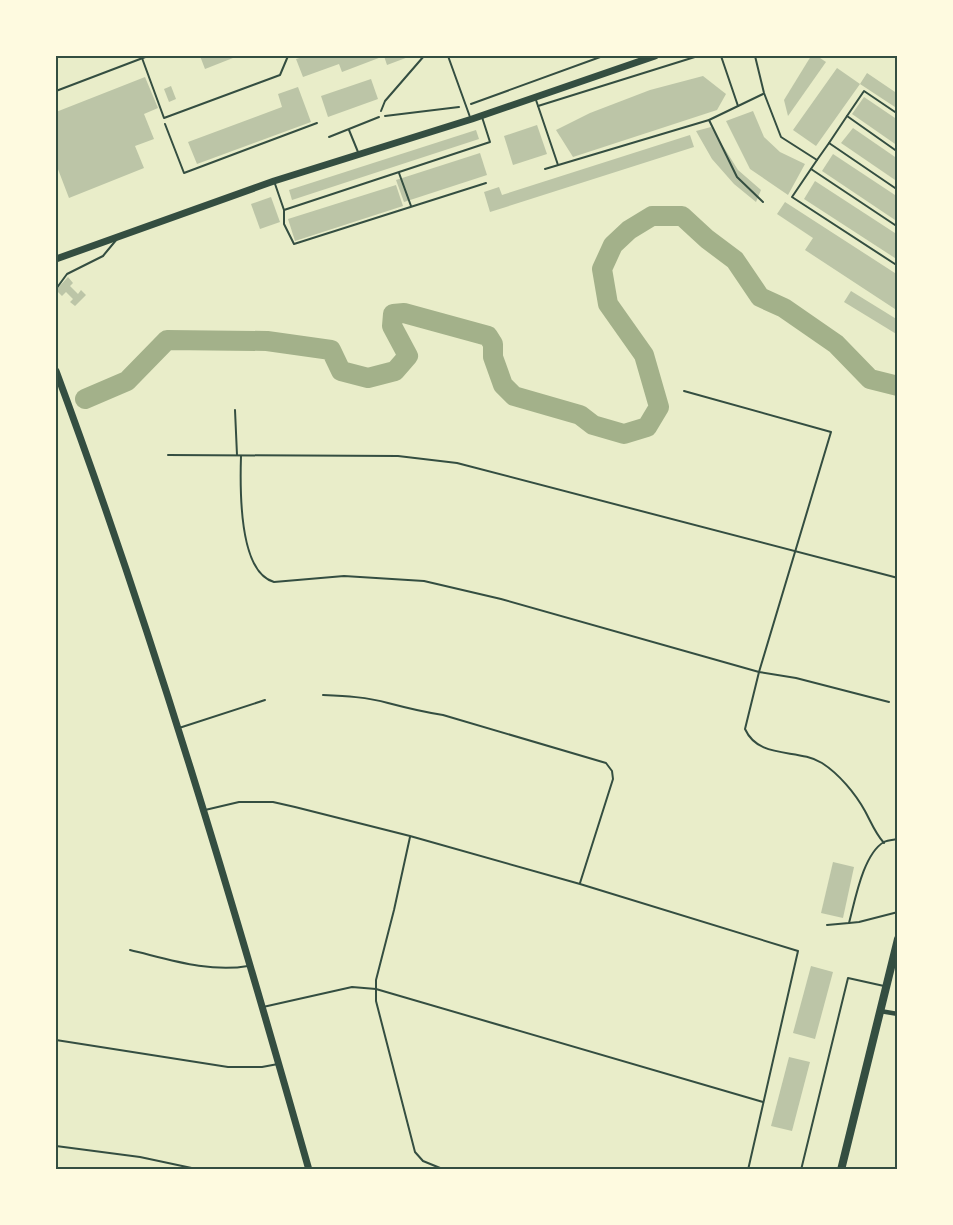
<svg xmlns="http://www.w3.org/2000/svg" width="953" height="1225" font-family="'Golos Text',sans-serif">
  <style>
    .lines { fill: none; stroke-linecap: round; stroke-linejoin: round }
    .river { stroke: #a3b18a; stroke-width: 20 }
    .building { fill: #bcc5a7 }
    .path { stroke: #344e41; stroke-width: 2 }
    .service { stroke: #344e41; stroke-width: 2 }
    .minor { stroke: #344e41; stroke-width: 4.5 }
    .secondary { stroke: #344e41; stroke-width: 7 }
    .primary { stroke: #344e41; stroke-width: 8 }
    .neatline { fill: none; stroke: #344e41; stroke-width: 2 }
  </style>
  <rect width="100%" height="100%" fill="#e9edc9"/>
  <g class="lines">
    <polyline class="river" points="85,399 127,381 167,340 267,341 331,350 341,371 368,378 395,371 408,356 392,326 393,314 404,313 488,336 493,344 493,357 503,385 514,396 580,415 593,425 624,434 647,427 659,407 644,355 608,304 602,269 613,245 629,230 652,216 682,216 707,239 735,260 760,297 784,308 836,344 870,379 898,386"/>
  </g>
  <g class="building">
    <polygon points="200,56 238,56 205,69"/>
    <polygon points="306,56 411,56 387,65 384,56 342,72 339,64 303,77 296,59"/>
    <polygon points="811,56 817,56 826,62 788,116 784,100"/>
    <polygon points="837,68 860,84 867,73 898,94 898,109 860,84 816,146 793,130"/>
    <polygon points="703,76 726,94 717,110 573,157 556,130 590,113 650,90"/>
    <polygon points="145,77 158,108 144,114 154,139 135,146 144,168 69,198 56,164 56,112"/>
    <polygon points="371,79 378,99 328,117 321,96"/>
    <polygon points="171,86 176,99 169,102 164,89"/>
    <polygon points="298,87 311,122 197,164 188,142 282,107 278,94"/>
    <polygon points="864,97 898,120 898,146 852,114"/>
    <polygon points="753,111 764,137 780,152 805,164 788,195 750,169 726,121"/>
    <polygon points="537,125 547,154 513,165 504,136"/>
    <polygon points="711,127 738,170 761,190 756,202 734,184 712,159 696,131"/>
    <polygon points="853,128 898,159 898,182 841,143"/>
    <polygon points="476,130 479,139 292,200 289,190"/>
    <polygon points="690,135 694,147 490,212 484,192 499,187 502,195"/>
    <polygon points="480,153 487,175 404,202 396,180"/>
    <polygon points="833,154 898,197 898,222 822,171"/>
    <polygon points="815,181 898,235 898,260 804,199"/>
    <polygon points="396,185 403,206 295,241 288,219"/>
    <polygon points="271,197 280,222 260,229 251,204"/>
    <polygon points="785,202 898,275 898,311 805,250 813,238 777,214"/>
    <polygon points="68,277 73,283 70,286 78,294 81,290 86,295 75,306 70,302 73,299 66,292 62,296 56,290"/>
    <polygon points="851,291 898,320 898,335 844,302"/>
    <polygon points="833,862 854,867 843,918 821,913"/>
    <polygon points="811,966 833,972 815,1039 793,1033"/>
    <polygon points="789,1057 810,1062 792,1131 771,1126"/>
  </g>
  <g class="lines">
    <g class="path">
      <polyline points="471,104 603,56"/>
      <polyline points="381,111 385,101 424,56"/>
      <polyline points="385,116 459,107"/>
      <polyline points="165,124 184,173 317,123"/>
    </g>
    <g class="service">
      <polyline points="448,56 470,117"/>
      <polyline points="721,56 738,106"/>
      <polyline points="755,56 764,93 781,137 817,160 792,197 898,266"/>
      <polyline points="142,58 164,118 280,75 288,56"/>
      <polyline points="56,91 148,56"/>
      <polyline points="536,100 558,165"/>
      <polyline points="538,106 698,56"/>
      <polyline points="898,114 864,91 847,116 898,152"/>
      <polyline points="709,120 737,177 763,202"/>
      <polyline points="349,130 358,152"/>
      <polyline points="329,137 379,117"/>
      <polyline points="829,143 847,116"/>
      <polyline points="817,160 829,143 898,190"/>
      <polyline points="545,169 709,120 763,94"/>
      <polyline points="811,169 898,227"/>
      <polyline points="399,173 411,206"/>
      <polyline points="274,181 284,210 490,142 482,117"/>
      <polyline points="284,210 284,224 294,244 486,183"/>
      <polyline points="56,289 67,274 103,256 117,239"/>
      <path d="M 684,391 L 831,432 L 759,672 L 745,729 C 759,760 798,748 822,763 C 839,774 855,793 865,811 C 871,822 875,833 884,843"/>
      <polyline points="235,410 237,455"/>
      <polyline points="168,455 398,456 457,463 898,578"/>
      <path d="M 241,456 C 240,487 238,572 274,582 L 344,576 L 424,581 L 501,599 L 759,672 L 796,678 L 889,702"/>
      <path d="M 323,695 C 345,696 367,697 388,703 C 407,708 423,712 443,715 L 606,763 L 612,771 L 613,779 L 580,883"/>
      <polyline points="179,728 265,700"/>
      <polyline points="205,810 239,802 273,802 295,807 410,836 580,884 798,951 748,1170"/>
      <polyline points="410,837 394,910 376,980 376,1001 415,1152 423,1161 445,1170"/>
      <polyline points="849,923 859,922 898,912"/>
      <path d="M 827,925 L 849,923 C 855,901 863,854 884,842 C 888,840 893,840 898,839"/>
      <path d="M 130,950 C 168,959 209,973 248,966"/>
      <polyline points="263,1007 352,987 376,989 763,1102"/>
      <polyline points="56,1040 228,1067 262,1067 278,1064"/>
      <polyline points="56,1146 140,1157 201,1170"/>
      <polyline points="801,1170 848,978 884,986"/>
    </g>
    <polyline class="minor" points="880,1011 898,1014"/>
    <g class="secondary">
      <polyline points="56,259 274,181 472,119 655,56"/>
      <path d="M 56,371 C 153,632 233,902 309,1170"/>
    </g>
    <polyline class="primary" points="841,1170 898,939"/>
  </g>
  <rect width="953" height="1225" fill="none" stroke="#fefae0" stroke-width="114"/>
  <rect x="57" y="57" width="839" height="1111" class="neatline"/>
</svg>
